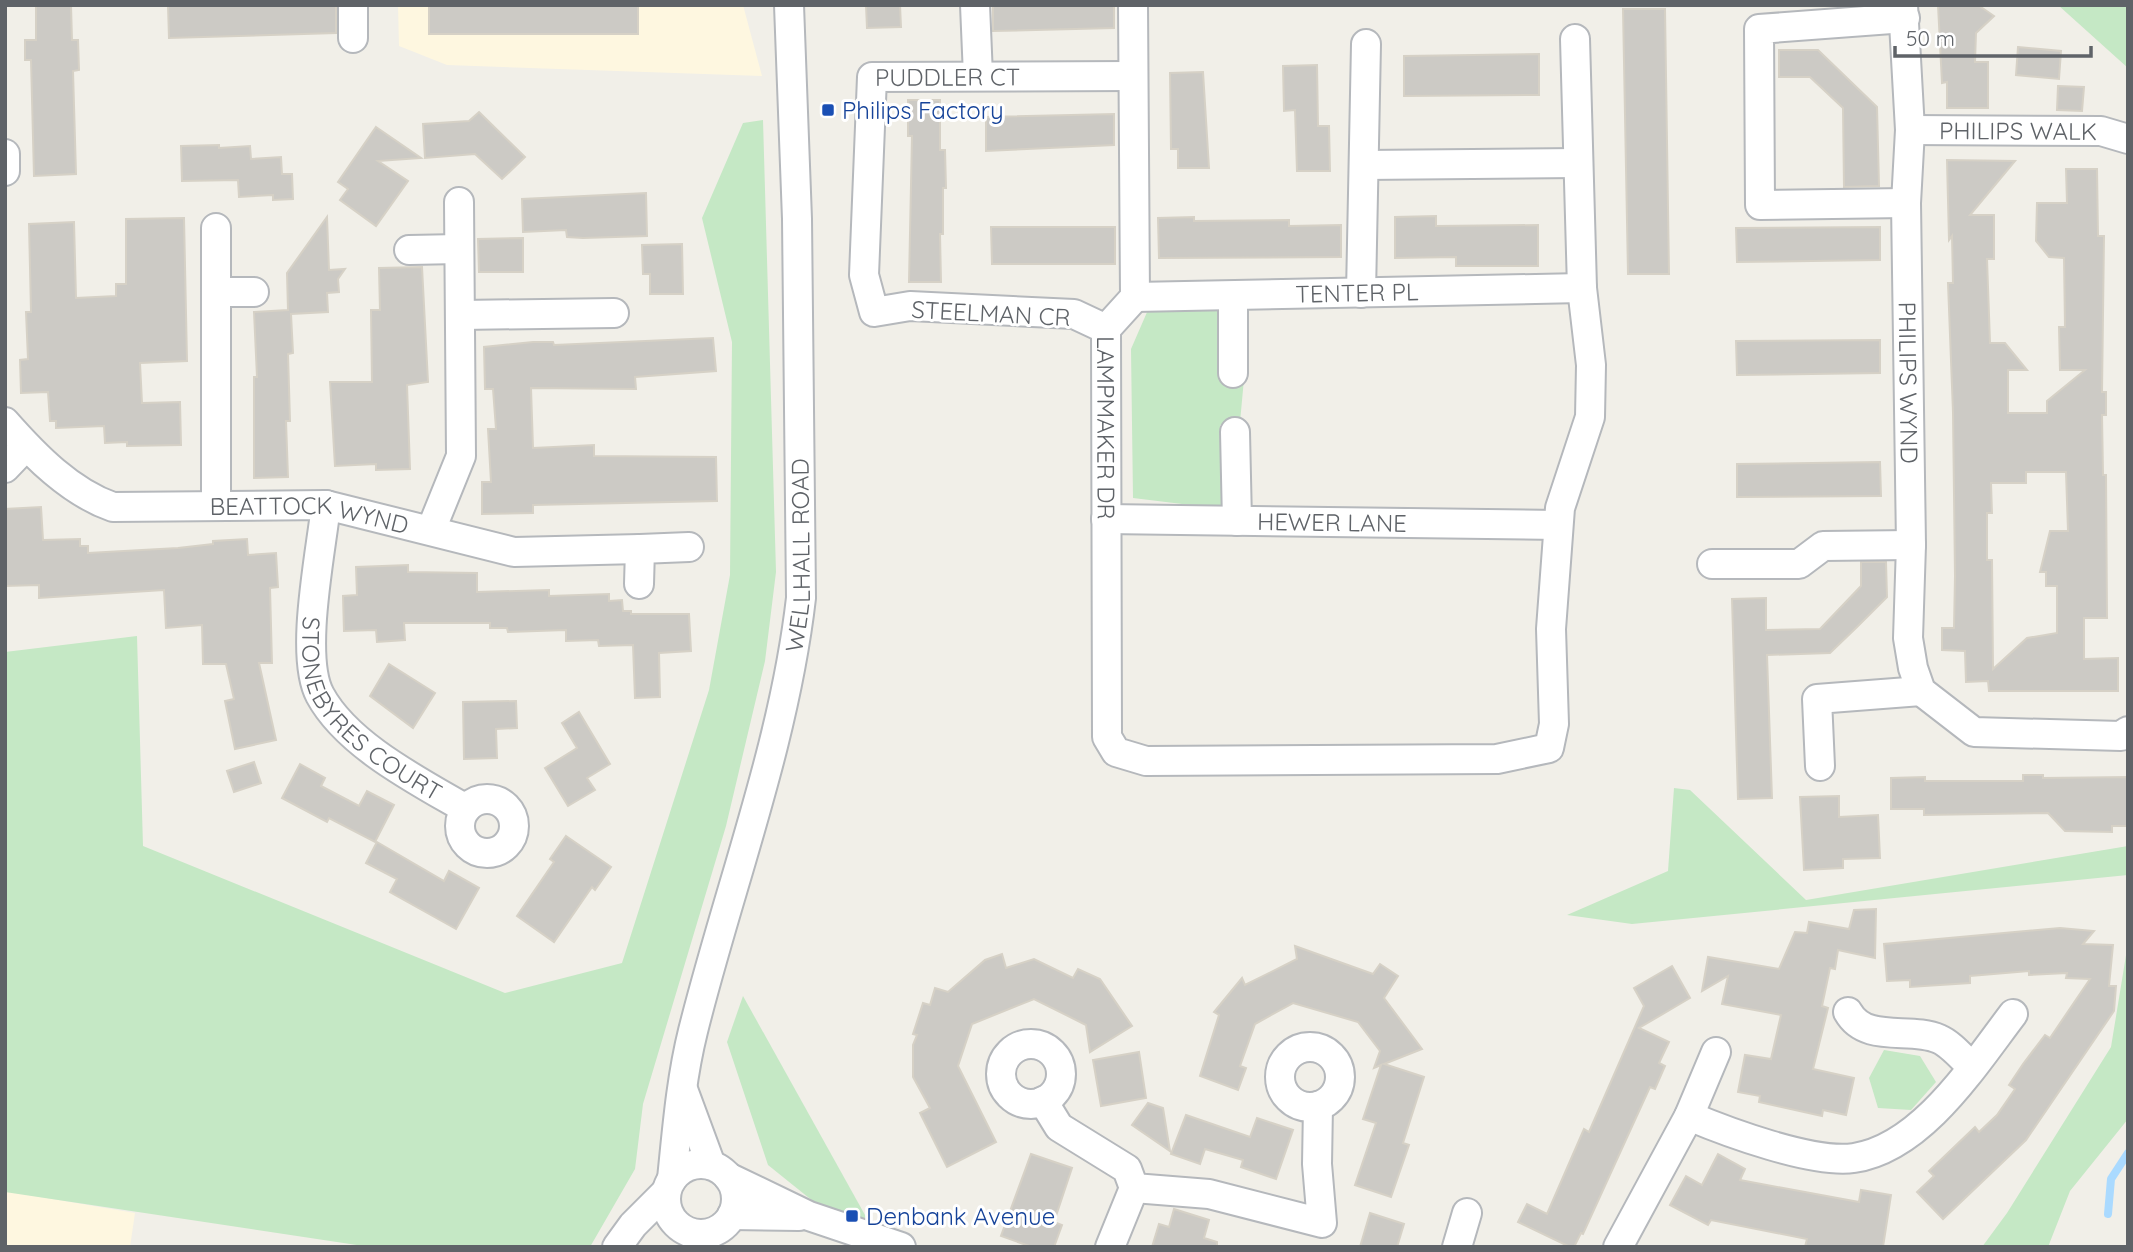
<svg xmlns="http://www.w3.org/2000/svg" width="2133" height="1252" font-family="Quicksand,sans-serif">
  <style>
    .commercial { fill: #fef7e0 }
    .green { fill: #c5e8c5 }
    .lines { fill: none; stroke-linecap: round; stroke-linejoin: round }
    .stream { stroke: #aadaff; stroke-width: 8 }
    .building { fill: #cccac5; stroke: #d6d1c6; stroke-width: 2; fill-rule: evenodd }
    .minor-casing { stroke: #b5b8bc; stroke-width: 32 }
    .minor { stroke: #fff; stroke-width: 28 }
    .transit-dot { fill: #1a4fb4; stroke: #fff; stroke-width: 2.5 }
    .labels { text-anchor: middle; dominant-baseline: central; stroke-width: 6; stroke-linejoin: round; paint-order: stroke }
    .street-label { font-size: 24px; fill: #5f6368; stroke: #fff }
    .transit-label { font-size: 24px; fill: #164399; stroke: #fff; text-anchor: start }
  </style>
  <rect width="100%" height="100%" fill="#f1efe8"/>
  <g class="commercial">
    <polygon points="398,5 743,5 762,76 447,65 399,46"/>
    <polygon points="5,1191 135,1213 130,1247 5,1247"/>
  </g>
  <g class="green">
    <polygon points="2058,5 2128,5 2128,68"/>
    <polygon points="763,120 776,572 765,661 726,826 643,1104 635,1169 590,1247 370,1247 5,1192 5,652 137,636 143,846 505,993 622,963 709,690 730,575 732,342 702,218 743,123"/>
    <polygon points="1220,301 1244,379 1240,422 1220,425 1223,509 1133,498 1131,349 1151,303"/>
    <polygon points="1674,788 1690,790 1806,900 2128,846 2128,875 1632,924 1567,915 1668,871"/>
    <polygon points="2128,943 2128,1119 2070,1191 2048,1247 1982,1247 2007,1213 2111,1047"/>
    <polygon points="743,996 870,1224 819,1206 768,1165 727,1042"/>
    <polygon points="1884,1050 1920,1056 1936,1082 1911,1110 1878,1108 1869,1078"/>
  </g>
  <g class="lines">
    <polyline class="stream" points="2108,1214 2111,1179 2128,1153"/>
  </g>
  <g class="building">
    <polygon points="36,5 71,5 72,40 78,40 79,70 73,71 76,174 34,176 31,60 25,60 25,40 36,40"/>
    <polygon points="168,5 336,5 336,33 169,38"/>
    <rect x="429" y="5" width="209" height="29"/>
    <polygon points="866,5 900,5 901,27 867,28"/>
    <polygon points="993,5 1114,5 1114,28 993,31"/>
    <polygon points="1938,5 1978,5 1994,16 1976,33 1975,62 1988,62 1988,108 1947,108 1947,82 1942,83"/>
    <polygon points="1623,9 1665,9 1669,274 1628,274"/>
    <polygon points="2018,47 2061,51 2059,79 2016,75"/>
    <polygon points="1779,50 1818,50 1877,107 1879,186 1844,187 1843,108 1810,77 1779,77"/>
    <polygon points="1539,54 1539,95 1404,96 1404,56"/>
    <polygon points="1317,65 1318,126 1329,126 1330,171 1297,171 1295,110 1284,111 1283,66"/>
    <polygon points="1203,72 1209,168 1178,168 1178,149 1171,149 1170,73"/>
    <polygon points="2058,86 2084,87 2082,111 2057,110"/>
    <polygon points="908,100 940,100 940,150 945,150 946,188 943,188 943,234 940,234 941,282 909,282 912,136 908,136"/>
    <polygon points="479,112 525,157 502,179 475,154 425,158 423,124 469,121"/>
    <polygon points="1114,114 1114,145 986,151 986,117"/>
    <polygon points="376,127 421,158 378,161 408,181 376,226 340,200 348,189 338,182"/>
    <polygon points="219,145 219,148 250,146 251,159 281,157 282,174 292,174 293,199 273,200 273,195 239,197 238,180 182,181 181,146"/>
    <path d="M 1947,160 L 2015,161 L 1970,215 L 1994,215 L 1994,259 L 1987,259 L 1990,343 L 2005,343 L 2027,370 L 2008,370 L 2008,413 L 2047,413 L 2047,401 L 2085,370 L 2060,370 L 2059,327 L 2065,327 L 2064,258 L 2049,257 L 2036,241 L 2037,203 L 2067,203 L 2066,169 L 2097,169 L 2098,236 L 2104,236 L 2102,392 L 2106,392 L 2106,415 L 2102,415 L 2103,475 L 2106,475 L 2107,618 L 2084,618 L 2084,659 L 2118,658 L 2118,691 L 1989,691 L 1988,681 L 1966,682 L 1965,651 L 1942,650 L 1942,628 L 1954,628 L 1955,576 L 1953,412 L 1948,283 L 1953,283 L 1952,236 L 1949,240 ZM 2026,472 L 2066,472 L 2068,531 L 2050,531 L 2040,572 L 2046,572 L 2046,586 L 2057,586 L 2057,633 L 2027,638 L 1993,669 L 1992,560 L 1987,560 L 1987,513 L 1992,513 L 1991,483 L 2026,483 Z"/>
    <polygon points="646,193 647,236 583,238 567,237 566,230 523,232 522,199"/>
    <polygon points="1436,216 1436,226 1538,225 1538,266 1456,266 1456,257 1395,258 1395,217"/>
    <polygon points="327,217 329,270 345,269 338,279 339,292 327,293 328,312 291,314 293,353 288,354 290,421 286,421 288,477 254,478 254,377 257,377 254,312 288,310 287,273"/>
    <polygon points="1194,217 1194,221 1289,220 1289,226 1341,225 1341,257 1159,258 1158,218"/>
    <polygon points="184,218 187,361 140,363 142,403 180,402 181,445 127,446 127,442 105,443 104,426 56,428 56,421 50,421 48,392 21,393 20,360 28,359 26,312 31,312 29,224 74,222 76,298 116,296 116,284 126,284 126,219"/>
    <polygon points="991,227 1115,227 1115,264 992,264"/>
    <polygon points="1880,227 1880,260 1737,262 1736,228"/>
    <polygon points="523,238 523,272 479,272 478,239"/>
    <polygon points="682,244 683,294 650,294 650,274 643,274 642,245"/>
    <polygon points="422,267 428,382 407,385 410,469 376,470 376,464 335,466 330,382 372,382 371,310 380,310 379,268"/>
    <polygon points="713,338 716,371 635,377 636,389 531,388 533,448 594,445 594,456 716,457 717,501 533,505 533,513 482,514 482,482 491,482 488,429 496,429 493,389 485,389 484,347 533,342 553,342 554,345"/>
    <polygon points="1880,340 1880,373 1737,375 1736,341"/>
    <polygon points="1880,462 1881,496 1737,497 1737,464"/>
    <polygon points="41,507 43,540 80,539 80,546 88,546 88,553 178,548 213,544 213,541 247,539 248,555 276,553 278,587 270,588 272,663 259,663 276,740 235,749 225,701 234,699 226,664 203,664 202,625 166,628 164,590 39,598 39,585 5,586 5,509"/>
    <polygon points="1861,562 1886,562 1887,597 1857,627 1830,653 1767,655 1772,798 1738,799 1732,599 1766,598 1766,630 1820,629 1861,586"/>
    <polygon points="408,565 408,572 477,573 477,592 549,590 549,596 609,594 609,601 622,600 623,611 631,611 631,614 689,614 691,651 659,653 660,697 635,698 633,645 599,646 598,640 566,641 566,630 508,632 507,628 490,628 490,623 404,623 405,640 377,642 376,630 344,631 343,596 357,595 356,567"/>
    <polygon points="389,664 435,693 413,728 370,696"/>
    <polygon points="516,701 517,728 496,729 497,758 464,759 463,702"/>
    <polygon points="579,712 610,764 587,778 595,790 568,806 545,768 577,748 562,723"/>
    <polygon points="254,762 261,783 234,792 227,771"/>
    <polygon points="300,764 325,778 321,786 359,806 367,791 394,805 375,842 329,818 327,822 282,798"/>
    <polygon points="2023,775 2043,775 2043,778 2128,777 2128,826 2112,826 2112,832 2065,831 2048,813 1924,815 1924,809 1891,809 1891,778 1925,777 1925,781 2023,781"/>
    <polygon points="1839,796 1839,817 1878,815 1880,858 1843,859 1843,868 1804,870 1800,797"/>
    <polygon points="566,836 611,867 595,890 592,887 554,942 517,916 554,862 550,859"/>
    <polygon points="377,842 444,881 449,871 479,888 456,929 390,892 397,879 366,863"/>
    <polygon points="1876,909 1875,958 1838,950 1835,969 1830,968 1822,1006 1828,1008 1813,1069 1854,1078 1846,1115 1823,1110 1822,1116 1759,1102 1760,1096 1738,1092 1745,1055 1771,1059 1781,1015 1722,1004 1728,976 1702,991 1708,957 1779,969 1795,932 1807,933 1809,922 1849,929 1854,910"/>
    <polygon points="2060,928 2094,931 2083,944 2113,945 2109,986 2116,986 2114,1011 2026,1140 1943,1219 1917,1192 1934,1176 1929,1171 1975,1127 1979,1132 1997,1115 2015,1089 2009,1085 2023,1064 2045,1035 2050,1038 2090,979 2066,978 2067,973 2029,975 2029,971 1970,976 1970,983 1910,987 1910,980 1887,981 1884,944"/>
    <polygon points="1295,946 1373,974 1380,964 1398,976 1384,998 1422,1049 1384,1064 1424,1077 1403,1143 1409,1145 1391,1197 1355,1185 1376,1123 1363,1119 1381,1065 1374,1068 1380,1051 1358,1022 1293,1003 1255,1024 1240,1066 1246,1068 1238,1090 1200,1076 1219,1015 1214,1012 1242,978 1245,985 1297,959"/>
    <polygon points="1002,954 1006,968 1034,959 1073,978 1078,969 1100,979 1132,1026 1090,1052 1086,1025 1034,999 972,1024 958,1066 996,1142 947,1167 920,1113 930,1108 913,1077 913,1045 917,1035 913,1034 923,1003 930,1005 935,988 948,992 985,960"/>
    <polygon points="1672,966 1690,998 1639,1028 1669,1042 1659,1063 1665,1066 1655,1089 1650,1087 1583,1234 1581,1233 1574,1247 1570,1247 1518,1222 1527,1204 1547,1214 1584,1129 1589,1132 1644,1006 1634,988"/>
    <polygon points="1139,1052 1146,1098 1101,1106 1093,1060"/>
    <polygon points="1148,1103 1163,1108 1170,1151 1132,1125"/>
    <polygon points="1186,1115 1250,1137 1257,1118 1293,1130 1276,1179 1241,1167 1243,1160 1205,1149 1200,1164 1171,1154"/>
    <polygon points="1031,1154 1072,1168 1054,1222 1062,1225 1054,1247 1032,1247 1001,1236"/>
    <polygon points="1718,1154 1745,1169 1740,1180 1859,1202 1861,1190 1891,1195 1883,1247 1805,1247 1807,1239 1711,1220 1708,1225 1670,1205 1686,1176 1702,1185"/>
    <polygon points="1174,1209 1209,1220 1204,1238 1217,1242 1217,1247 1152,1247 1159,1224 1169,1227"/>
    <polygon points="1370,1213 1404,1224 1397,1247 1360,1247"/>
  </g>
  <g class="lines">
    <defs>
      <g id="minor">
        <polyline points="975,5 978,76"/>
        <path id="s1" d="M 1133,5 L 1135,297 L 1106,329 L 1107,737 L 1116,752 L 1146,761 L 1497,759 L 1549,748 L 1554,724 L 1551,629 L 1560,508 L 1590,417 L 1591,365 L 1582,288 L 1575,39"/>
        <path id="s2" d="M 1903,5 L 1910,130 L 1906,203 L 1911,545 L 1908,638 L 1913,668 L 1921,691 L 1974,732 L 2121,736 L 2128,731"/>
        <polyline points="1905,18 1759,29 1760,205 1906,203"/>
        <polyline points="353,38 353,5"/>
        <path id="s3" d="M 1910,130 L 2101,131 L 2128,139"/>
        <polyline points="5,154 5,171"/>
        <polyline points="1364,165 1578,163"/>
        <polyline points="216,228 216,292 254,292"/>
        <polyline points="409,250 459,249"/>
        <polyline points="216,292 216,506"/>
        <polyline points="1361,293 1366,44"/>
        <polyline points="1233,296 1233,373"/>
        <path id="s4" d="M 1135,297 L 1582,288"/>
        <polyline points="461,315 614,313"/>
        <path id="s5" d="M 1106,329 L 1074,314 L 910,306 L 874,312 L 864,275 L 872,77 L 1133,76"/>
        <path id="s6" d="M 5,422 C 35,456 70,492 113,507 L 326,505 L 514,552 L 640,549"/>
        <polyline points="1235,432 1237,521"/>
        <polyline points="5,468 26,446"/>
        <path id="s7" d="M 326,505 C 321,552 299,656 320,695 C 347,745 418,781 466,809"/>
        <path id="s8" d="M 1106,519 L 1558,525"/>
        <polyline points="431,530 461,456 459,202"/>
        <polyline points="1712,564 1799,564 1823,546 1911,545"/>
        <polyline points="639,584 640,549 689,547"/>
        <polyline points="1820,766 1817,699 1921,691"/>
        <circle cx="487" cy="826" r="27"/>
        <path d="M 1848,1012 C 1866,1044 1911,1026 1939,1039 C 1951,1044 1963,1059 1972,1067"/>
        <circle cx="1031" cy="1074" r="30"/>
        <circle cx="1310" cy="1077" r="30"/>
        <polyline points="684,1092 711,1165"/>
        <polyline points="1043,1101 1059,1127 1127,1169 1134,1188 1209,1194 1322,1223 1317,1164 1318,1106"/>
        <path d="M 1689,1116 C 1727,1132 1813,1164 1854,1158 C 1922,1148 1974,1065 2013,1014"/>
        <circle cx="701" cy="1199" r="35"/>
        <polyline points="728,1177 809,1216 901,1247"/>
        <path id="s9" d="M 672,1179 C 677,1130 681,1079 693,1031 C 729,887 784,746 801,598 L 797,219 L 789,5"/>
        <polyline points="732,1215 799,1216"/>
        <polyline points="617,1247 633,1225 666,1192"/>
        <polyline points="1110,1247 1134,1188"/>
        <polyline points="1457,1247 1467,1213"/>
        <polyline points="1618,1247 1689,1116 1716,1052"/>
      </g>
    </defs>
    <use href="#minor" class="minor-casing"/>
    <use href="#minor" class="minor"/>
  </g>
  <g class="transit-dot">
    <rect x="821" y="103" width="14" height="14" rx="3.5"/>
    <rect x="845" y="1209" width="14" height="14" rx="3.5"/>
  </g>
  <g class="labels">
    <g class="street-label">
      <text stroke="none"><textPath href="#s5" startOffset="548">PUDDLER CT</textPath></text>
      <text stroke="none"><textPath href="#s3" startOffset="108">PHILIPS WALK</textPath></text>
      <text stroke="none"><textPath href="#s4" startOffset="222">TENTER PL</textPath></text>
      <text transform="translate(991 313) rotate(3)">STEELMAN CR</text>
      <text stroke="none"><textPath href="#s2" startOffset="378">PHILIPS WYND</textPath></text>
      <text stroke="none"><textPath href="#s1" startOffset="434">LAMPMAKER DR</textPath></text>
      <text stroke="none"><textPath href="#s6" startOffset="336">BEATTOCK WYND</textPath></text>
      <text stroke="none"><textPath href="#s8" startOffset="226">HEWER LANE</textPath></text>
      <text stroke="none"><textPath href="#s9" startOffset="639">WELLHALL ROAD</textPath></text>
      <text stroke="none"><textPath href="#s7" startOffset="231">STONEBYRES COURT</textPath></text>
    </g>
    <g class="transit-label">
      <text x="842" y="110">Philips Factory</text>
      <text x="866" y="1216">Denbank Avenue</text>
    </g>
  </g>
  <rect width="2133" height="1252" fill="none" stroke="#5f6368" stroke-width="14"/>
  <path d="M1895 46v10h196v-10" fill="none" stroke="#5f6368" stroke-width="3.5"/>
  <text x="1906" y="46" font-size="21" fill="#5f6368" stroke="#ffffff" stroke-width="5" paint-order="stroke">50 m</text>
</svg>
